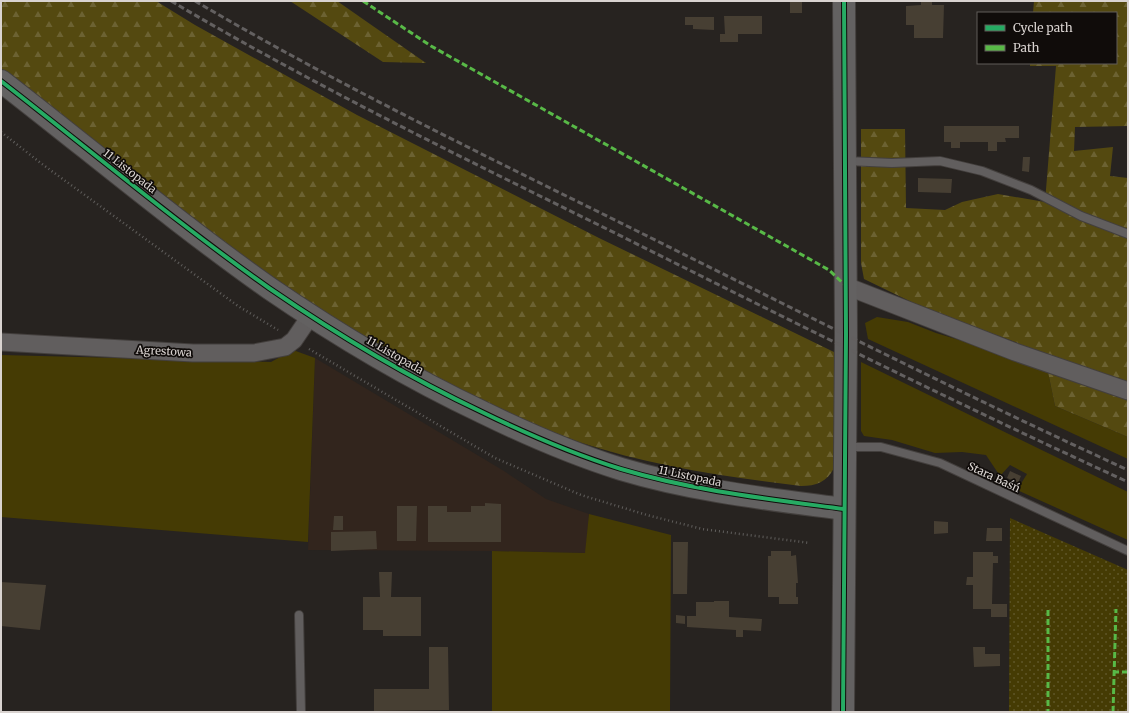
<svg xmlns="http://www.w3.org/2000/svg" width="1129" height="713" font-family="Merriweather,serif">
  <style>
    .built { fill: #32251d }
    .grass { fill: #453b04 }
    .forest { fill: url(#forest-firs) }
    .garden { fill: url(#garden-dots) }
    .building { fill: #473f33 }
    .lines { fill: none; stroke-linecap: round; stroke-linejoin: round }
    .lane-casing { stroke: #433f3d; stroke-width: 10 }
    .street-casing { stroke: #433f3d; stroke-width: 19 }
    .secondary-casing { stroke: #433f3d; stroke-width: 24 }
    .path { stroke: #605e5c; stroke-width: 2.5; stroke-dasharray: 1 3; stroke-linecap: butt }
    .lane { stroke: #615e5e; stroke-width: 8 }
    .street { stroke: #615e5e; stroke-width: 17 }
    .secondary { stroke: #636161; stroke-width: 22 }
    .rail { stroke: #636060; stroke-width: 3; stroke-dasharray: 6 3; stroke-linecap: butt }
    .quiet { stroke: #58b947; stroke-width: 3; stroke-dasharray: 6 3; stroke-linecap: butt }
    .cycleway-casing { stroke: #100c0a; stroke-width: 6 }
    .cycleway { stroke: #26ab63; stroke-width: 4 }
    .labels { text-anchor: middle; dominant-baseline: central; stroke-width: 3.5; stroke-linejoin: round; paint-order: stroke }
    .street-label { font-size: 11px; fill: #d9d3d0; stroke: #100c0a }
  </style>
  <defs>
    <pattern id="forest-firs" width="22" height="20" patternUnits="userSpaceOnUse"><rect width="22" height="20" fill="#544910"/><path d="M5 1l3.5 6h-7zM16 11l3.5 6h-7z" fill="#6c6232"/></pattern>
    <pattern id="garden-dots" width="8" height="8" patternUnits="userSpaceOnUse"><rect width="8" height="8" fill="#453b04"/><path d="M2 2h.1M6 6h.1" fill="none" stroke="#5f5628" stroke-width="1.8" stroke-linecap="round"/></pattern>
  </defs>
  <rect width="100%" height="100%" fill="#272320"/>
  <polygon class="built" points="315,358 504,471 546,499 589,514 586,553 492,551 308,550"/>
  <g class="grass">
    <polygon points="877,317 908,322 936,333 989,349 1048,372 1055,406 1128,437 1128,459 868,339 865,323"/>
    <polygon points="293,350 315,358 308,542 1,517 1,355 271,362"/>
    <polygon points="861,362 1128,492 1128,540 1017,490 1027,474 1010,465 1000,476 986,455 962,452 935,453 892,440 864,436 861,431"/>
    <polygon points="589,514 671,535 670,712 492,712 492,551 585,553"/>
  </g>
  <g class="forest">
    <path d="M 1,1 L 156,1 L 195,25 L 357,115 L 599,238 L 836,353 L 834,468 C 827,482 816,486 801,486 C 726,477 651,466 579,442 C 514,419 452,387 392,352 C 354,330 316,307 279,281 C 230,247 183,210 136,173 C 91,138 46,103 1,68 Z"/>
    <polygon points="290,1 337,1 426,63 383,62"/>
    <polygon points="1034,1 1128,1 1128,126 1075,127 1074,151 1113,147 1110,176 1128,178 1128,437 1055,406 1048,372 1022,363 1018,343 928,310 864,279 861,263 861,129 905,129 906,208 945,210 962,202 998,194 1045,202 1056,66 1030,66 1030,63 1116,63 1116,13 1033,13"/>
  </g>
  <polygon class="garden" points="1010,518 1128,570 1128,712 1009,712"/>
  <g class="building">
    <rect x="790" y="1" width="12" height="12"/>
    <polygon points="921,1 932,1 932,5 944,5 943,38 914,38 914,25 906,25 906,6 921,5"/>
    <polygon points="724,16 762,16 762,34 738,34 738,42 720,42 720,34 725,34"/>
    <polygon points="685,17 714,17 714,30 693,29 693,25 685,25"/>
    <polygon points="944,126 1019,126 1019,138 1005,138 1006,142 997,142 997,151 988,151 988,142 960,142 960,148 951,148 951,142 944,142"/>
    <polygon points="1023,157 1030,157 1029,172 1022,171"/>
    <polygon points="918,178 952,179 951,193 918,192"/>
    <polygon points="1010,471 1021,476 1018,483 1007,478"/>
    <polygon points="485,503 501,504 501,542 428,542 428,506 447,506 447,512 471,512 471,506 485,506"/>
    <polygon points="397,506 417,506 416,541 397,541"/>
    <polygon points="334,516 343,516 343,530 333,530"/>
    <polygon points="934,521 948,522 948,533 934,534"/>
    <polygon points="987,528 1002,528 1002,541 986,541"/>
    <polygon points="376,531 377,549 331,551 331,532"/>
    <polygon points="673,542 688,542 687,594 673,594"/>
    <polygon points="771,551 791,551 791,556 796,555 798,583 796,583 796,597 798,597 798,604 779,604 779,597 768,597 768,556 771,556"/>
    <polygon points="973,552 993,552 993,556 998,556 998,563 993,563 992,604 1007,604 1007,617 991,617 991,609 973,609 973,585 966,585 967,577 973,577"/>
    <polygon points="379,572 392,572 391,597 421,597 421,636 383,636 383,630 363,630 363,597 380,597"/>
    <polygon points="1,582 46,585 40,630 1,626"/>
    <polygon points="714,601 729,601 729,617 762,619 761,631 743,630 743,637 736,637 736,630 687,627 687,616 696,616 696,602 714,602"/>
    <polygon points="676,615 685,616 685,624 676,623"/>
    <polygon points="429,647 448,647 449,710 374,711 374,689 429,689"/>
    <polygon points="973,647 985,647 985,654 1000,654 1000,666 974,667"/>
  </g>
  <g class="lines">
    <defs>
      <g id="lane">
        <polyline points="847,161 892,163 940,161 982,171 1031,190 1081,216 1128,234"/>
        <polyline points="846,447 881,447 940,463 1128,551"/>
        <polyline points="299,615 301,712"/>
      </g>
      <g id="street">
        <polyline points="846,286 1015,352 1128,391"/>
        <polyline points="1,342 193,353 254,353 285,347 294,340 311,315"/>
      </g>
      <g id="secondary">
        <path d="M 1,81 C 90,150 177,223 269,288 C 336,334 408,377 482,412 C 527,434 573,454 621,469 C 694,491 769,499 844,509"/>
        <polyline points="843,712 846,335 844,1"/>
      </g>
    </defs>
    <use href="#lane" class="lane-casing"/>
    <use href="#street" class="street-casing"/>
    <use href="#secondary" class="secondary-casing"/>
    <g class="path">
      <polyline points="1,132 42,164 238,306 278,330"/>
      <polyline points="309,349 495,458 581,495 647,515 702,529 810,543"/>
    </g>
    <use href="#lane" class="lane"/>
    <use href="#street" class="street"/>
    <use href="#secondary" class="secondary"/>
    <g class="rail">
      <path d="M 171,1 C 315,86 465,159 615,233 C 785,318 955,403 1128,482"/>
      <path d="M 195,1 C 338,85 488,157 637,231 C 800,312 962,394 1128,470"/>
    </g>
    <g class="quiet">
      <polyline points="363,1 431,46 829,270 846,286"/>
      <polyline points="1048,610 1048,712"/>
      <polyline points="1113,672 1128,672"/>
      <polyline points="1113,712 1116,609"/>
    </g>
    <defs>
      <g id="cycleway">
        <path d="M 1,81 C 90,150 177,223 269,288 C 336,334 408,377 482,412 C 527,434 573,454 621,469 C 694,491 769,499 844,509"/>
        <polyline points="843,712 846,335 844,1"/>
      </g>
    </defs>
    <use href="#cycleway" class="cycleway-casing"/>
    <use href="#cycleway" class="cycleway"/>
  </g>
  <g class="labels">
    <g class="street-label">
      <text transform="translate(130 171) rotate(38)">11 Listopada</text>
      <text transform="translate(164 351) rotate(3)">Agrestowa</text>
      <text transform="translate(395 355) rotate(30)">11 Listopada</text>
      <text transform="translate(690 476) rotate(12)">11 Listopada</text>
      <text transform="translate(994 477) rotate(25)">Stara Baśń</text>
    </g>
  </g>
  <rect width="1129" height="713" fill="none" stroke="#d9d3d0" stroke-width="4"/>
  <rect x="977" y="12" width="140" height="52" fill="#100c0a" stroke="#605c59"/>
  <rect x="985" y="25" width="20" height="6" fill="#26ab63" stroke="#605c59"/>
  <text x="1013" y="32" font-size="12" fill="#d9d3d0">Cycle path</text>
  <rect x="985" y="45" width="20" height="6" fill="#58b947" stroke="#605c59"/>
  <text x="1013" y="52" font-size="12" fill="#d9d3d0">Path</text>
</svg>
